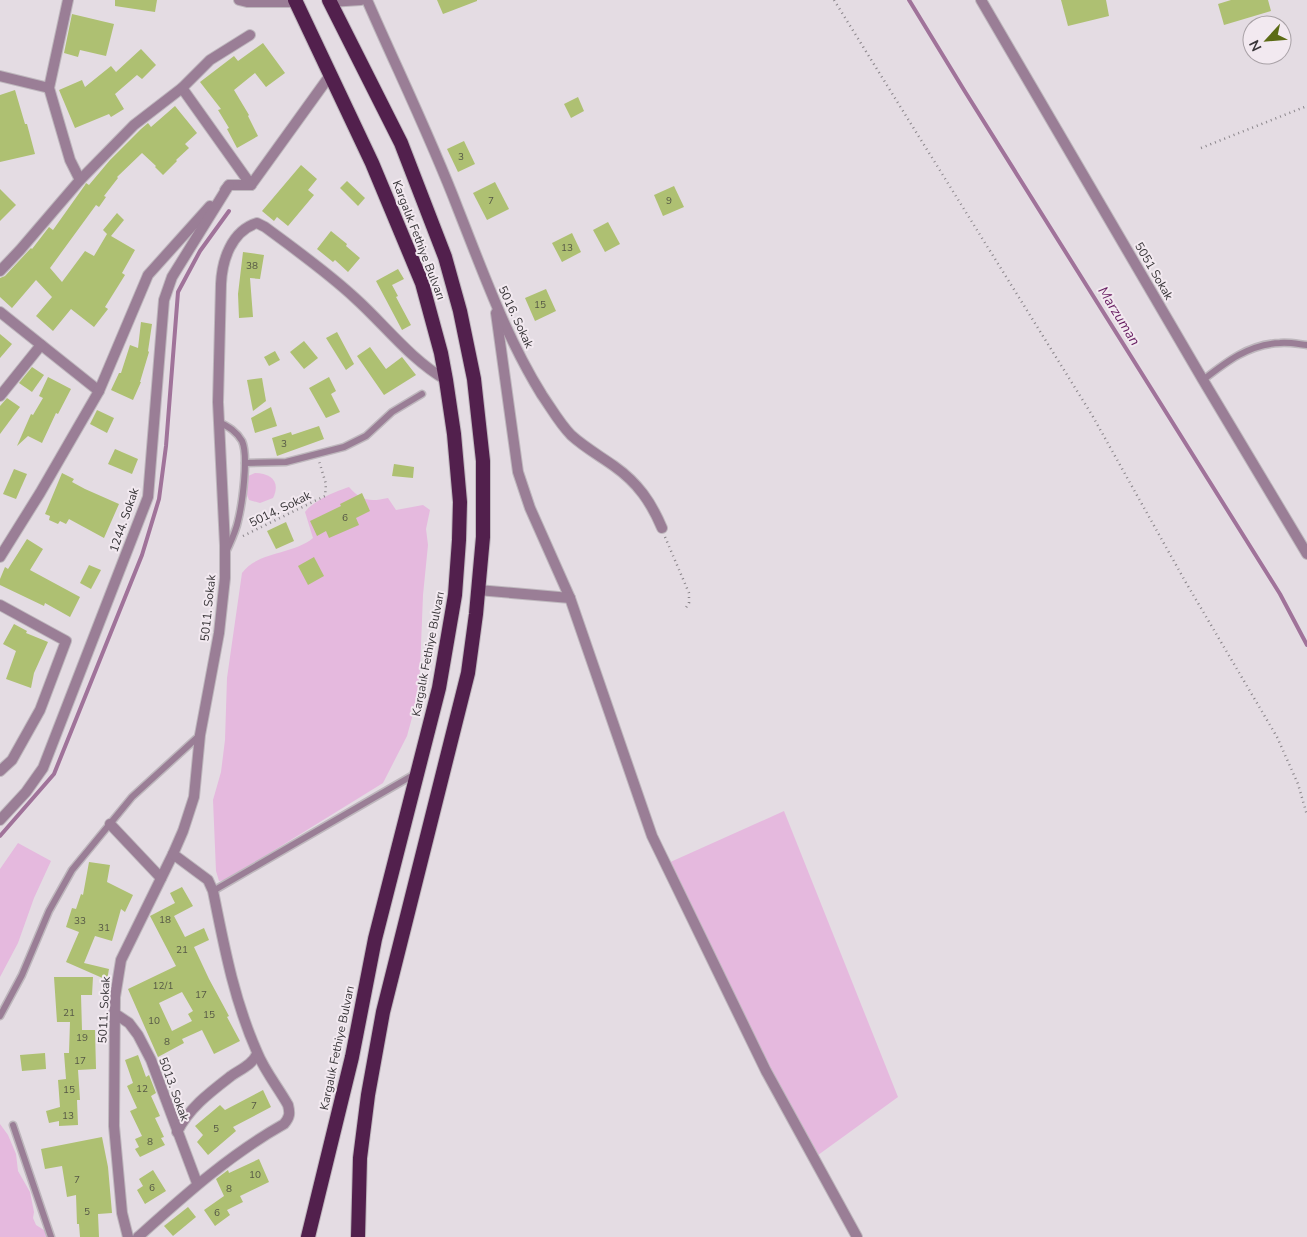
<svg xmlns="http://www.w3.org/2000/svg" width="1307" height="1237" font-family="'Nunito Sans',sans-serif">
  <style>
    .green { fill: #e5b9de }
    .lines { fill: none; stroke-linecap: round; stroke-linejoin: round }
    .stream { stroke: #a0739a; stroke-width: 4 }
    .building { fill: #aec072; fill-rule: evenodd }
    .service-casing { stroke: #beb7bd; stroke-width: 9 }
    .minor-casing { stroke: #beb7bd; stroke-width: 12 }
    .tertiary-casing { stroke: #beb7bd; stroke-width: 12 }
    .trunk-casing { stroke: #beb7bd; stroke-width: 16 }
    .path { stroke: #8b868b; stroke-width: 2.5; stroke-dasharray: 1 4; stroke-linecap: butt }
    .service { stroke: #9a7e96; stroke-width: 6 }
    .minor { stroke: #9a7e96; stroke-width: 10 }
    .tertiary { stroke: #9a7e96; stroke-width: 10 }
    .trunk { stroke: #52204d; stroke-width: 14 }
    .labels { text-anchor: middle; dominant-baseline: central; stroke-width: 4; stroke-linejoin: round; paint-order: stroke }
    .number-label { font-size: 10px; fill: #565846 }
    .street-label { font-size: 12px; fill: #383538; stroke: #f2e9f0 }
    .water-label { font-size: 14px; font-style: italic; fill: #661c60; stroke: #f2e9f0 }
  </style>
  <rect width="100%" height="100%" fill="#e4dce3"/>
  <g class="green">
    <path d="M 255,473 C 271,473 281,482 273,498 L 260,503 L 249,500 C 245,491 245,485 248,476 Z"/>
    <path d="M 349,487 C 361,501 370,502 388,498 L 396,510 L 423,505 L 430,510 L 426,529 L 428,545 L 423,595 L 420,670 L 416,703 L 407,736 L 383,783 L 226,880 L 219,881 L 216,871 L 213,800 L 221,772 L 225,740 L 227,678 L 242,573 C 258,551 293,555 313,538 L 305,512 C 313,501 336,491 349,487 Z"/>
    <polygon points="784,811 898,1097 814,1158 666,864"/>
    <polygon points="18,843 51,861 34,898 18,943 0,977 0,869"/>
    <polygon points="0,1124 8,1135 16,1154 18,1171 30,1192 34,1212 33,1218 36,1225 47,1232 49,1237 0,1237"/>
  </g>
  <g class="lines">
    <g class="stream">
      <polyline points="909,0 964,90 1280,594 1307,645"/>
      <polyline points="0,836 54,774 142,555 159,499 166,446 178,292 200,251 229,211"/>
    </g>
  </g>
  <g class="building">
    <polygon points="115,0 157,0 155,12 115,6"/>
    <polygon points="437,0 477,0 477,1 443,14"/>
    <polygon points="1061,0 1106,0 1109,16 1068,26"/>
    <polygon points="1231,0 1268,0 1271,11 1224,25 1218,4"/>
    <polygon points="72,14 114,24 106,56 80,50 78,57 64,53"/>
    <polygon points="263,43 285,73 266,87 255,73 234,90 249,115 248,116 258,136 237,148 227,129 229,128 218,110 221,109 200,82 234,56 238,61"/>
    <polygon points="141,49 156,65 142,79 137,75 115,94 124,109 111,117 109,114 75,128 59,90 82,80 85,87 111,66 116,72"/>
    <polygon points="15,90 25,124 27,124 35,154 0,162 0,95"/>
    <polygon points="578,97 584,111 571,118 564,104"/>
    <polygon points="175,106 197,133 185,144 189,148 176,160 177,161 163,175 155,167 156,166 142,153 117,177 118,178 104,196 106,197 99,207 96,205 50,268 62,282 85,251 94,256 107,234 103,230 117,213 124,220 111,236 135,250 122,273 125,275 105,307 108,309 94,327 71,309 53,331 36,316 52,297 36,280 12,308 0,297 0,278 5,276 31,248 32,249 49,227 53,230 85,185 86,183 89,185 110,160 141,129 148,123 151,127"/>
    <polygon points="464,141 475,164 458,172 447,149"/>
    <polygon points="301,165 317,179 308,190 314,195 288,226 277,217 274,221 262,211"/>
    <polygon points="347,181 365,198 358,206 340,188"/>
    <polygon points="495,182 509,209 487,220 473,193"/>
    <polygon points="674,186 684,207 663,216 654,195"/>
    <polygon points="0,189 16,205 0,221"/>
    <polygon points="608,222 620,244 605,252 593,230"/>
    <polygon points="331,231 347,244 346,246 360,258 348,272 335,260 333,262 317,249"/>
    <polygon points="572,233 581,252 562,262 552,243"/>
    <polygon points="243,252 264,255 260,279 250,278 253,317 239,318 238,294"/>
    <polygon points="398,269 404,279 392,285 398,296 396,297 411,325 402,330 376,281"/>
    <polygon points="546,289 556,311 535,321 525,298"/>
    <polygon points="141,322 152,324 148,351 149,352 140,382 141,382 133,400 111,390 119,373 121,373 130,345 138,348"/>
    <polygon points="337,332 354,364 346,370 326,338"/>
    <polygon points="0,334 12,344 0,358"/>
    <polygon points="304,341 318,358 304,369 290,352"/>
    <polygon points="370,347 386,369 402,357 416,375 384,395 357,356"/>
    <polygon points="275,351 280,360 269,366 264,357"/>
    <polygon points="32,367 44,375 32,392 19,383"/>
    <polygon points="48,377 71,389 58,414 56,413 42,443 28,436 17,446 31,414 33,415 43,398 39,396"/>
    <polygon points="329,377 336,391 331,394 340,412 326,418 309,388"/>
    <polygon points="262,378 266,401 253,411 247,380"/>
    <polygon points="7,398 20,407 0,434 0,406"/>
    <polygon points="271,407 277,426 255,433 251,418"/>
    <polygon points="97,410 114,418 107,433 90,424"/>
    <polygon points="319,426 324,439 277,456 272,438 291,432 292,435"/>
    <polygon points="115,449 138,459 132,474 108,464"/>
    <polygon points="394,464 414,467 413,478 392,476"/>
    <polygon points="14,469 27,474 16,499 3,494"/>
    <polygon points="62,473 74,479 72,482 85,489 119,504 104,538 69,519 66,524 60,521 58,524 49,520 50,516 45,514"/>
    <polygon points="362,493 370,511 356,518 359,525 329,538 326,531 317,536 310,521 341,506 340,504"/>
    <polygon points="286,522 294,541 276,549 267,531"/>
    <polygon points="27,539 43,549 30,570 80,597 70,617 45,603 44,606 0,585 0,579 5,567 8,569"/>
    <polygon points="314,557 324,576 308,585 298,566"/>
    <polygon points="89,565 101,570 91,589 80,583"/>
    <polygon points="14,624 27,631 26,633 48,642 34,673 31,688 6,679 16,651 3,644"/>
    <polygon points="89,862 110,865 107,882 133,895 125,912 121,909 112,941 95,936 84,963 109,969 107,980 66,962 79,932 66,927 72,908 76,909 81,894 83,895"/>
    <path d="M 182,887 L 193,906 L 174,916 L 185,937 L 204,928 L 209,940 L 194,947 L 209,979 L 229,1016 L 227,1017 L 240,1041 L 214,1054 L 202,1030 L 182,1039 L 184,1043 L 158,1057 L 128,989 L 176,966 L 150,916 L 175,903 L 170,893 ZM 182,992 L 193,1011 L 188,1014 L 192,1021 L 172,1031 L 159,1003 Z"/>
    <polygon points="54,977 93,977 92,995 81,995 82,1030 95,1030 96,1069 78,1070 80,1100 77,1100 78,1125 59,1126 59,1121 49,1123 46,1111 60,1107 58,1080 66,1079 64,1053 69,1053 70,1022 57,1022"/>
    <polygon points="45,1053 46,1069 22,1071 20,1055"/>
    <polygon points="138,1055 146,1077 149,1075 156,1093 151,1096 160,1116 155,1118 164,1137 161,1138 165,1145 140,1157 135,1149 139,1147 135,1139 142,1136 130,1111 137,1108 127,1086 133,1083 125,1060"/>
    <polygon points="263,1090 271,1107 233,1127 236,1131 208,1155 197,1142 203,1135 195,1126 220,1105 225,1110"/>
    <polygon points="102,1137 108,1167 112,1213 98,1214 99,1237 80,1237 79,1224 77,1224 76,1195 67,1197 62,1166 45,1169 41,1149"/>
    <polygon points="259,1159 269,1182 240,1196 243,1202 227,1210 230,1215 215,1226 204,1210 224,1196 216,1179 228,1170 229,1173"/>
    <polygon points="153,1170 166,1191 145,1204 137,1190 143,1186 139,1179"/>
    <polygon points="188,1207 196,1217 173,1236 164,1226"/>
  </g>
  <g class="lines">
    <defs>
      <g id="service">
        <path d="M 1203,380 C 1226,362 1249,344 1280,343 C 1288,342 1298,344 1307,345"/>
        <path d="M 219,422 C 229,427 236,431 242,441 C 249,456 242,505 238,521 C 236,531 231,541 227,550"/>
        <polyline points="245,463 286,462 344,447 366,436 392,412 422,394"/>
        <polyline points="213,891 415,774"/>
        <polyline points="0,1016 22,975 49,911 72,870 132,797 200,735"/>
        <polyline points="13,1125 51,1237"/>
      </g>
      <g id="minor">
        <polyline points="68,0 49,88 70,160 80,180"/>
        <path d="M 367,0 C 397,69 431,138 458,209 C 483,272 506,337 542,395 C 551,408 560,424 571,435 C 584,447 600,456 614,466 C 638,483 651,502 662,528"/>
        <polyline points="981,0 1203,380 1307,554"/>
        <polyline points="330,2 361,0"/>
        <polyline points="0,76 49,88"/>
        <polyline points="182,88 251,185"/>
        <polyline points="251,185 331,74"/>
        <polyline points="225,190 229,185 251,185"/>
        <polyline points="0,271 20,250 80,180 134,125 182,88 210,60 250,35"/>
        <polyline points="0,312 99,391"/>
        <polyline points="496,313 518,472 530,508 570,598"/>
        <polyline points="0,396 41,345"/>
        <polyline points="0,557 40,493 99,391 148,275 210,206"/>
        <polyline points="478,590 570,598 652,836 766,1071 857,1237"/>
        <polyline points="0,605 66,641 40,710 12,760 0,771"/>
        <polyline points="0,820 26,792 43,768 148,497 164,300 172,277 229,185"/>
        <polyline points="110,824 161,878"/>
        <polyline points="114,1013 129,1023 138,1035 151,1060 197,1183"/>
        <path d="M 177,1132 C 189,1108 209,1093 231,1076 C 241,1069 252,1065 257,1054"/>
        <path d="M 128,1237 L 122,1213 L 114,1126 L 115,997 L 121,960 L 173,854 L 183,831 L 194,797 L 200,735 L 219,633 L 225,578 L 225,545 L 218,402 L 221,284 C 222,261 231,231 257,223 L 265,227 C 296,250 327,272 355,298 C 385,325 410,359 446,380"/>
        <path d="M 138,1237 C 185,1195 229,1155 284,1124 C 290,1117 290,1113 288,1105 C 278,1087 264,1070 257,1052 C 234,1000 224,946 213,891 L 208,880 L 173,854"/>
      </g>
      <polyline id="tertiary" points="239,0 247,2 297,2"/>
      <g id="trunk">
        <polyline points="295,0 372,163 422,283 441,353 446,380 454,434 460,502 459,540 455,595 439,688 375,939 352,1057 308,1237"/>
        <polyline points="329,0 401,143 445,257 460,311 474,379 483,461 483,537 476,614 468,673 383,1012 368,1095 360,1158 358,1237"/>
      </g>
    </defs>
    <use href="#service" class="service-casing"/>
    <use href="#minor" class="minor-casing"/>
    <use href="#tertiary" class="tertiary-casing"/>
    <use href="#trunk" class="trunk-casing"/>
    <g class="path">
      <polyline points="834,0 1092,415 1185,581 1277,737 1298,784 1307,815"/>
      <polyline points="1201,148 1307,106"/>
      <polyline points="243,536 325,496 326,484 319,461"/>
      <polyline points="665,537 689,593 689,603 685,609"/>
    </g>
    <use href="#service" class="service"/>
    <use href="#minor" class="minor"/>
    <use href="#tertiary" class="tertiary"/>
    <use href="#trunk" class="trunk"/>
  </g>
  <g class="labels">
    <g class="number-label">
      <text x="461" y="157">3</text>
      <text x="491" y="201">7</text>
      <text x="669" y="201">9</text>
      <text x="567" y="248">13</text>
      <text x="252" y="266">38</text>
      <text x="540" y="305">15</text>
      <text x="284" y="444">3</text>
      <text x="345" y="518">6</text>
      <text x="165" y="920">18</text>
      <text x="80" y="921">33</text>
      <text x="104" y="928">31</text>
      <text x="182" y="950">21</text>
      <text x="163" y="986">12/1</text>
      <text x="201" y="995">17</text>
      <text x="69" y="1013">21</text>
      <text x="209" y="1015">15</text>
      <text x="154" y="1021">10</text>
      <text x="82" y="1038">19</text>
      <text x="167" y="1042">8</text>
      <text x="80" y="1061">17</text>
      <text x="142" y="1089">12</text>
      <text x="69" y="1090">15</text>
      <text x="254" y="1106">7</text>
      <text x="68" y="1116">13</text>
      <text x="216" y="1129">5</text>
      <text x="150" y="1142">8</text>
      <text x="255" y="1175">10</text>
      <text x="77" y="1180">7</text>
      <text x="152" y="1188">6</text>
      <text x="229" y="1189">8</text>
      <text x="87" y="1212">5</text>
      <text x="217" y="1213">6</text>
    </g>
    <g class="street-label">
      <text transform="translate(419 240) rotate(69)">Kargalık Fethiye Bulvarı</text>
      <text transform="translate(1154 271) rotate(60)">5051 Sokak</text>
      <text transform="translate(516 317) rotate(65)">5016. Sokak</text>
      <text transform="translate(280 509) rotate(-26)">5014. Sokak</text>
      <text transform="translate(124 520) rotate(-71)">1244. Sokak</text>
      <text transform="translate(208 608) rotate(-84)">5011. Sokak</text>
      <text transform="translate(428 654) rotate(-79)">Kargalık Fethiye Bulvarı</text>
      <text transform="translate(104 1010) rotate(-87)">5011. Sokak</text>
      <text transform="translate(337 1048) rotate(-78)">Kargalık Fethiye Bulvarı</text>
      <text transform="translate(174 1089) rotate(70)">5013. Sokak</text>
    </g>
    <g class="water-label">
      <text transform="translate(1119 316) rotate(58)">Marzuman</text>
    </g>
  </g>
  <g transform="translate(1267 40) rotate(244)"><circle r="24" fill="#f2e9f0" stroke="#a8a1a6"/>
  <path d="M0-4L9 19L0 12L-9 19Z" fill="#5c6b15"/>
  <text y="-8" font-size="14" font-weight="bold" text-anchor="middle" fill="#383538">N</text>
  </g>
</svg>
